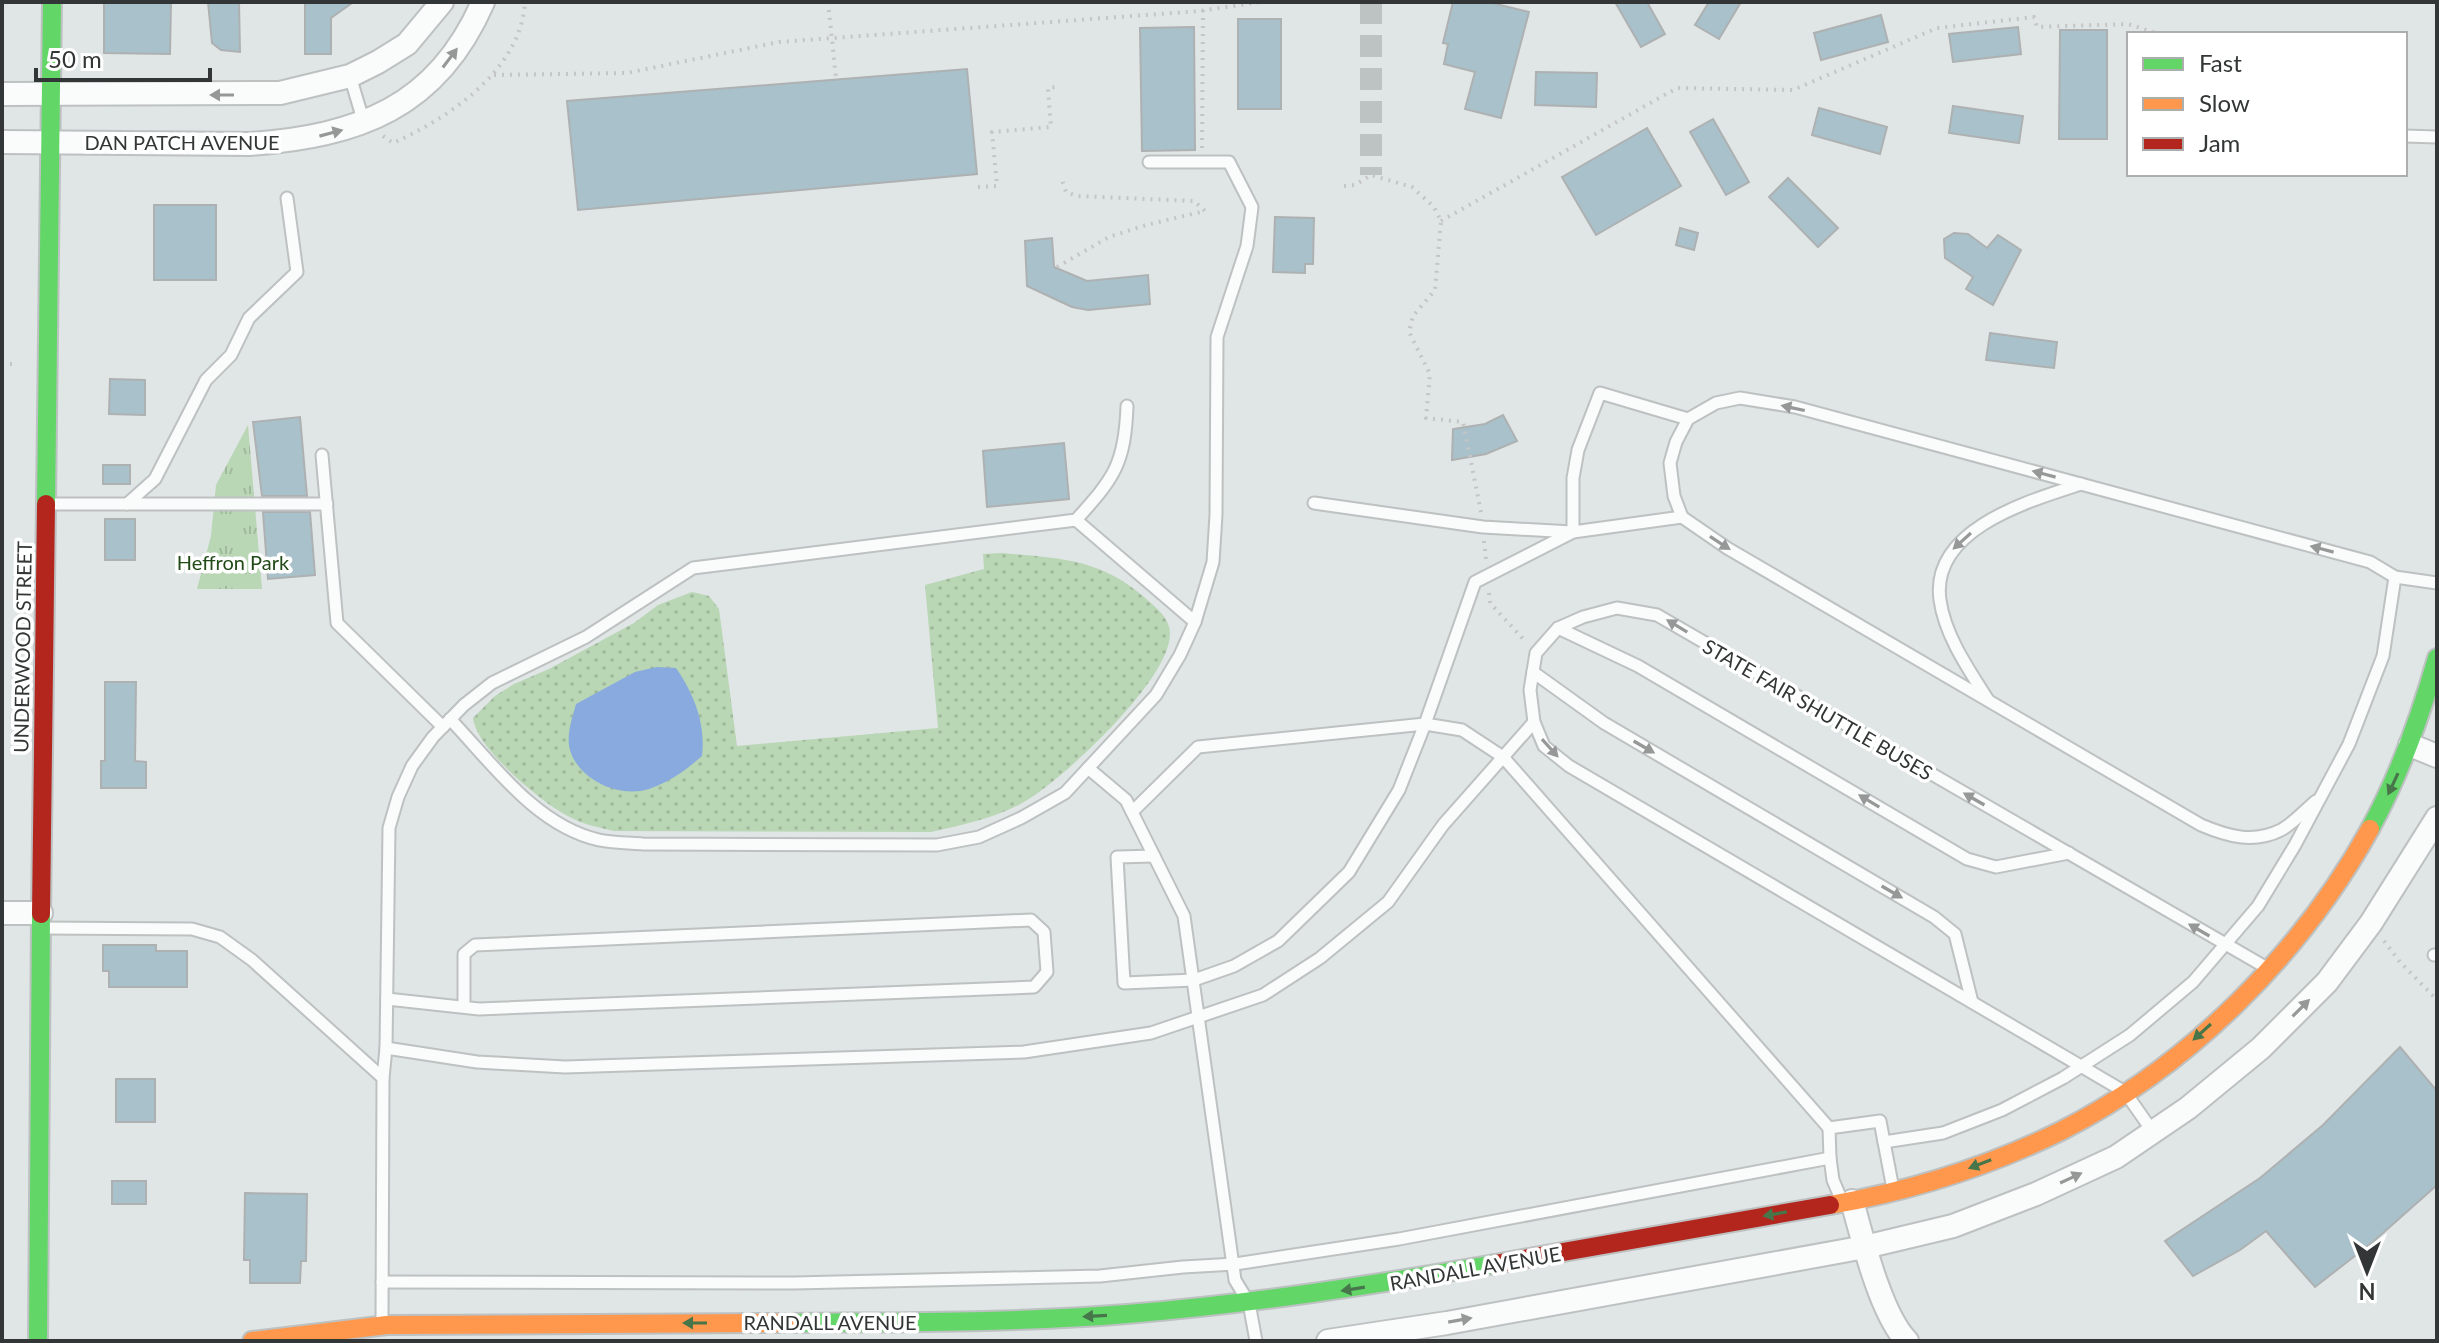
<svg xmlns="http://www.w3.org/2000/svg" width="2439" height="1343" font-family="Lato,sans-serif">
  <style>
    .grass { fill: url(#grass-dots) }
    .park { fill: url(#park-tufts) }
    .water { fill: #88aade }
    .building { fill: #a9c1cb; stroke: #aeb1b1; stroke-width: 2 }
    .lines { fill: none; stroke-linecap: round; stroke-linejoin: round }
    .street-tunnel { stroke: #bdc2c2; stroke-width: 22; stroke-dasharray: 22 11; stroke-linecap: butt }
    .lane-casing { stroke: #bdc1c1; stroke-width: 15 }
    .street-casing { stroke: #bdc1c1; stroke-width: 26 }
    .fast-casing { stroke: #bdc1c1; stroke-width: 22 }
    .slow-casing { stroke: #bdc1c1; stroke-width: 22 }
    .jam-casing { stroke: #bdc1c1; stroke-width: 22 }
    .path { stroke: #c4c5c5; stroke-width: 4; stroke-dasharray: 2 6; stroke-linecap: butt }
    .lane { stroke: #fafbfb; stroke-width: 11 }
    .street { stroke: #fafbfb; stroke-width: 22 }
    .fast { stroke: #63d668; stroke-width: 18 }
    .slow { stroke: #ff974d; stroke-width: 18 }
    .jam { stroke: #b3261e; stroke-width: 18 }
    .path-bridge { stroke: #c4c5c5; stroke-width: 4; stroke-dasharray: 2 6; stroke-linecap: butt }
    .oneway { fill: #969898 }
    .oneway2 { fill: #46764a }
    .labels { text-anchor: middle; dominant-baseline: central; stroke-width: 7; stroke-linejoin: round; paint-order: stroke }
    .street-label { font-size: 20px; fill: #333636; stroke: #fff }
    .park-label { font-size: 20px; fill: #214a17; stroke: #fff }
  </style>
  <defs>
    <pattern id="grass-dots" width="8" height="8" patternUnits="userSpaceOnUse" patternTransform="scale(2)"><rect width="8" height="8" fill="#b9d6b5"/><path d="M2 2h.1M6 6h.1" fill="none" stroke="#a0b89c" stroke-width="1.8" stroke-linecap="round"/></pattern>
    <pattern id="park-tufts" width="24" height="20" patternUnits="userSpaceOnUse" patternTransform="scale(2)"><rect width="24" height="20" fill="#b9d6b5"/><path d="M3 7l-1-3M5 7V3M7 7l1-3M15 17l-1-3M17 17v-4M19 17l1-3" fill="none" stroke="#a0b89c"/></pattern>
  </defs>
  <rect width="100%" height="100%" fill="#e0e5e5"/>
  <path class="grass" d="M 1002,553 C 1057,558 1100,558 1144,597 C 1153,605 1164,613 1168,624 C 1187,667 1060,782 1024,802 C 996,818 962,825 931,832 L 614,831 C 597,827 581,824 566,815 C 540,801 476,748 473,718 L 495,696 L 514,684 L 549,669 L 634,623 L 658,605 L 692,592 L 709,596 L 719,609 L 737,746 L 938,728 L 925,585 L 984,569 L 983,554 Z"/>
  <polygon class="park" points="248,425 262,589 197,589 211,536 216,485"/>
  <path class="water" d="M 657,667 L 676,668 C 694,694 706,724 702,756 C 686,770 670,782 649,789 C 621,798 582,782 571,753 C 565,738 572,719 576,704 L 635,672 Z"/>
  <g class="building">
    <polygon points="104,2 171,2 170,54 104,53"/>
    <polygon points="208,2 239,2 240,52 221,50 212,43"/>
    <polygon points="1453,2 1488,2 1529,12 1501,118 1465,109 1475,72 1444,64 1448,44 1443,43"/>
    <polygon points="1615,2 1647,2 1665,34 1641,47"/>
    <polygon points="1709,2 1741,2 1719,39 1695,25"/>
    <polygon points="305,3 352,3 331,18 331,54 305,54"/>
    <polygon points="1881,15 1888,42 1821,60 1814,33"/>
    <rect x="1238" y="19" width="43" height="90"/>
    <polygon points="1194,27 1195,150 1142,151 1140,28"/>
    <polygon points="2018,27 2021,54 1953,62 1949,34"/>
    <polygon points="2060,30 2107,30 2107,139 2059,139"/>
    <polygon points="967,69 977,174 578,210 567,101"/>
    <polygon points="1536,72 1597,73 1596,107 1535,105"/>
    <polygon points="1953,106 2023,116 2019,143 1949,133"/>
    <polygon points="1819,108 1887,127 1880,154 1812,135"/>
    <polygon points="1713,119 1749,182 1726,195 1690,132"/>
    <polygon points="1647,128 1681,186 1596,235 1562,177"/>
    <polygon points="1788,178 1838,228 1818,247 1769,197"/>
    <rect x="154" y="205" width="62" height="75"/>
    <polygon points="1275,217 1314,218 1313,264 1305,264 1305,273 1273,272"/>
    <polygon points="1680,228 1698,233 1694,250 1676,245"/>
    <polygon points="1954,233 1968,234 1987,248 1998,235 2021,250 1993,305 1966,289 1973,277 1945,258 1944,239"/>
    <polygon points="1052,238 1054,267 1087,281 1148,275 1150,304 1088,310 1072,307 1027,286 1025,241"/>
    <polygon points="1990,333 2057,342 2054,368 1986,360"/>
    <polygon points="110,379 145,380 145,415 109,414"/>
    <polygon points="1503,415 1517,441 1486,454 1452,460 1453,429 1485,424"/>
    <polygon points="300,417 307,496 262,496 253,422"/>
    <polygon points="1064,443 1069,499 987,507 983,451"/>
    <rect x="103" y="465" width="27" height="19"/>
    <polygon points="263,512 310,512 315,575 268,579"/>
    <rect x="105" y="519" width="30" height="41"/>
    <polygon points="105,682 136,682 135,761 146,762 146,788 101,788 101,761 105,761"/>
    <polygon points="103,945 156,945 156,951 187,951 187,987 109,987 109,971 103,971"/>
    <polygon points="2400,1047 2437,1091 2437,1185 2374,1241 2315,1287 2266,1231 2240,1250 2193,1276 2165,1241 2260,1178 2323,1125"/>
    <rect x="116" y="1079" width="39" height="43"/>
    <rect x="112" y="1181" width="34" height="23"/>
    <polygon points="245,1193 307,1194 306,1261 301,1261 300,1283 250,1283 250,1260 244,1260"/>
  </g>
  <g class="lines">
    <polyline class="street-tunnel" points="1371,2 1371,175"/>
    <defs>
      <g id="lane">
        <polyline points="350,76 364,123"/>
        <polyline points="2405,136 2437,137"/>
        <polyline points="322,455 337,623 443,727"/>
        <polyline points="1314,503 1483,527 1572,532"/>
        <polyline points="47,504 327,504"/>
        <polyline points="127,504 155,479 206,380 231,355 249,318 297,272 287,198"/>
        <polyline points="1682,517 1573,532 1573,478 1578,450 1600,393 1688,419"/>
        <polyline points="1076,520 1195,622"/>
        <polyline points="1573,532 1475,582 1425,724 1462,730 1503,757 1829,1128"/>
        <polyline points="1558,628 1638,666 1967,859 1996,867 2069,853"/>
        <polyline points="1533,672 1604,723 1934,917 1955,934 1972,1002"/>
        <path d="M 1988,700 C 1969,670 1945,636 1940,600 C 1930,529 2029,501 2081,484"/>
        <path d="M 450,719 C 492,763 536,826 599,840 C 613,843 629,843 643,844 L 937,845 L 979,837 L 1021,818 L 1065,793 L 1156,695 L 1180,655 L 1195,622 L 1213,562 L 1216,515 L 1217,337 L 1247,246 L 1252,207 L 1229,162 L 1149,162"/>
        <polyline points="1088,768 1126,800 1184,916 1235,1280 1249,1303 1256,1341"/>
        <path d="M 2316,801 C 2305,810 2294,823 2281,830 C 2253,844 2227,836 2201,825 L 1727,548 L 1682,517 L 1674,496 L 1670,463 L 1676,442 L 1688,419 L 1716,403 L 1740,398 L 1795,407 L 2370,562 L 2395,577 L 2437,583"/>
        <polyline points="1132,812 1198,747 1425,724 1399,790 1349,872 1278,941 1234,966 1194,980 1124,983 1117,857 1154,856"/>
        <polyline points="42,928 192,929 220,937 252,960 383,1078"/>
        <polyline points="2434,955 2437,955"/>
        <polyline points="387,999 479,1009 1034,987 1047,972 1044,932 1031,920 475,945 464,954 464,1007"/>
        <polyline points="386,1048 477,1062 565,1067 1024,1052 1151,1033 1263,995 1320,958 1388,902 1443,825 1534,722"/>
        <polyline points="2153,1132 2125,1092 1569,766 1544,746 1534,722 1530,690 1536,653 1558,628 1583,617 1617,608 1657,615 2267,968"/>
        <polyline points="1884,1142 1893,1189"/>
        <polyline points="1830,1158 1833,1180 1841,1199"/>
        <polyline points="382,1282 794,1283 1100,1276 1183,1267 1235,1264 1399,1239 1830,1158 1829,1128 1880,1121 1884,1142 1943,1133 2002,1110 2063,1078 2130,1035 2193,982 2258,906 2295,845 2349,744 2383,656 2395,577"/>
        <path d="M 382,1321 L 383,1078 L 386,1048 L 389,828 L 398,797 L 412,766 L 433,737 L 464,705 L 492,683 L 586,637 L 693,568 L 1076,520 C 1114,478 1125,464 1127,406"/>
      </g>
      <g id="street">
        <polyline points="2,94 280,93 350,76 378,62 407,44 442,2"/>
        <path d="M 2,142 L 250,144 C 358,136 437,108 483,2"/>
        <polyline points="2410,745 2437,756"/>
        <polyline points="2,913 41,913"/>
        <path d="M 1852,1201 C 1862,1237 1881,1315 1907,1341"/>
        <polyline points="1328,1341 1447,1323 1865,1247 1953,1226 2036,1194 2116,1157 2188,1108 2261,1048 2327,982 2371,923 2437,818"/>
      </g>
      <g id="fast">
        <polyline points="46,504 52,2"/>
        <path d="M 2370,829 C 2400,774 2420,718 2437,658"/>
        <path d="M 786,1323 C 899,1322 1014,1323 1127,1314 C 1251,1304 1373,1285 1495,1264"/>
        <polyline points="38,1341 41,914"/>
      </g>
      <g id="slow">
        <path d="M 1830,1205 C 1910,1191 1987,1167 2061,1131 C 2189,1066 2301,954 2370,829"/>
        <polyline points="252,1341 387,1325 786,1323"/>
      </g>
      <g id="jam">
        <polyline points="41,914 46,504"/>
        <polyline points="1495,1264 1830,1205"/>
      </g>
    </defs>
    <use href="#lane" class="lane-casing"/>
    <use href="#street" class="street-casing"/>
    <use href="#fast" class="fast-casing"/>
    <use href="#slow" class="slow-casing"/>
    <use href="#jam" class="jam-casing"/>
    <g class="path">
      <polyline points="494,75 627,73 779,42 1200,11 1260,2"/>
      <path d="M 383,136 L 393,143 C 449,118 521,70 525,2"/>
      <polyline points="1202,148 1203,10"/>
      <polyline points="1344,186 1355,185 1371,175 1412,187 1434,207 1441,221 1435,290 1413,316 1409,332 1430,374 1426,418 1463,422 1481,512"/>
      <polyline points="978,187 997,186 992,132 1051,127 1048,88 1057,87"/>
      <polyline points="1441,221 1677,88 1793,90 1937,28 2034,17 2037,27 2128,24 2159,34"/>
      <polyline points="1057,267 1109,237 1146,225 1205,211 1194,201 1077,196 1066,192 1062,180"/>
      <polyline points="2,364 12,364"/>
      <polyline points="1484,541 1486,560"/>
      <polyline points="1489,593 1490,603 1526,642"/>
      <polyline points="2384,941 2400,962 2437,1000"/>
    </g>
    <use href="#lane" class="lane"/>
    <use href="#street" class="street"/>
    <use href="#fast" class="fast"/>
    <use href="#slow" class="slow"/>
    <use href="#jam" class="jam"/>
    <polyline class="path-bridge" points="828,2 836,78"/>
  </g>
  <defs><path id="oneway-solid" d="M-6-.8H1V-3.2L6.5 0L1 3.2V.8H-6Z" transform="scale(2)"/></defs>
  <g class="oneway">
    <use href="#oneway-solid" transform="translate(450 58) rotate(-53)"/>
    <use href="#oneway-solid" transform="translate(222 95) rotate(-180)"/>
    <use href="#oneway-solid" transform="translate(331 133) rotate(-15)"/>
    <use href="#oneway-solid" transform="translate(1793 408) rotate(-168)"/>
    <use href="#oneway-solid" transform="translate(2044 474) rotate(-165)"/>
    <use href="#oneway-solid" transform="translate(1962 541) rotate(138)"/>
    <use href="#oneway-solid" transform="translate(1720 543) rotate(33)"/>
    <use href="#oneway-solid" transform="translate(2322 549) rotate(-165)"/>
    <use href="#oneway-solid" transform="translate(1677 626) rotate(-149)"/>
    <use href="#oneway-solid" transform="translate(1644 747) rotate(30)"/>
    <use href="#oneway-solid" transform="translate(1550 748) rotate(48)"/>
    <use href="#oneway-solid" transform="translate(1974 799) rotate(-150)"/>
    <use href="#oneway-solid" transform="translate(1869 801) rotate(-149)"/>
    <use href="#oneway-solid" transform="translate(1892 892) rotate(30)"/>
    <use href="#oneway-solid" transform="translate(2199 930) rotate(-150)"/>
    <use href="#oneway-solid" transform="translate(2301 1008) rotate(-45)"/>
    <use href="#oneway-solid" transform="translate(2071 1178) rotate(-25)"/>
    <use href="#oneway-solid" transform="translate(1460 1320) rotate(-10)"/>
  </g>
  <g class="oneway2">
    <use href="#oneway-solid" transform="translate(2393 784) rotate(115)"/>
    <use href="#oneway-solid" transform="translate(2202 1032) rotate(138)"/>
    <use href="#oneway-solid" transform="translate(1980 1164) rotate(159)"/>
    <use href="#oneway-solid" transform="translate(1775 1214) rotate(170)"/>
    <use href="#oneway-solid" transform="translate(1353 1289) rotate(171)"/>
    <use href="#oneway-solid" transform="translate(1095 1316) rotate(177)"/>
    <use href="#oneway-solid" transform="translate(695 1323) rotate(180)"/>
  </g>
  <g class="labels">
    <g class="street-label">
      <text x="182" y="142">DAN PATCH AVENUE</text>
      <text transform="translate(22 647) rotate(-89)">UNDERWOOD STREET</text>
      <text transform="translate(1818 709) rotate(30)">STATE FAIR SHUTTLE BUSES</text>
      <text transform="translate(1475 1268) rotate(-10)">RANDALL AVENUE</text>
      <text x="830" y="1322">RANDALL AVENUE</text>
    </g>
    <g class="park-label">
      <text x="233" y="562">Heffron Park</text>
    </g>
  </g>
  <rect width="2439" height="1343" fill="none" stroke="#333636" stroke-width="8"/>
  <rect x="2127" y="32" width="280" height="144" fill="#ffffff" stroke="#adafaf" stroke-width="2"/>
  <rect x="2143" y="58" width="40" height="12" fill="#63d668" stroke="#adafaf" stroke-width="2"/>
  <text x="2199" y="72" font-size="24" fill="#333636">Fast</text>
  <rect x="2143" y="98" width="40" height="12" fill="#ff974d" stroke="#adafaf" stroke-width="2"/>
  <text x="2199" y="112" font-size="24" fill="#333636">Slow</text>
  <rect x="2143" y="138" width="40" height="12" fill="#b3261e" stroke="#adafaf" stroke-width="2"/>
  <text x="2199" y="152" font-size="24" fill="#333636">Jam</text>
  <g transform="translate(2367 1271) rotate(180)" stroke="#ffffff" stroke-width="6" paint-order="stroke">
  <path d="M0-6L14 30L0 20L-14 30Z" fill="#333636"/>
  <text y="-12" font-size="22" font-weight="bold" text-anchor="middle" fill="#333636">N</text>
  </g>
  <path d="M36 68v12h174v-12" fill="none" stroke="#333636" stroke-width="4"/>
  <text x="48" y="68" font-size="24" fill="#333636" stroke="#ffffff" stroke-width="6" paint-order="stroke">50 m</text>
</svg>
